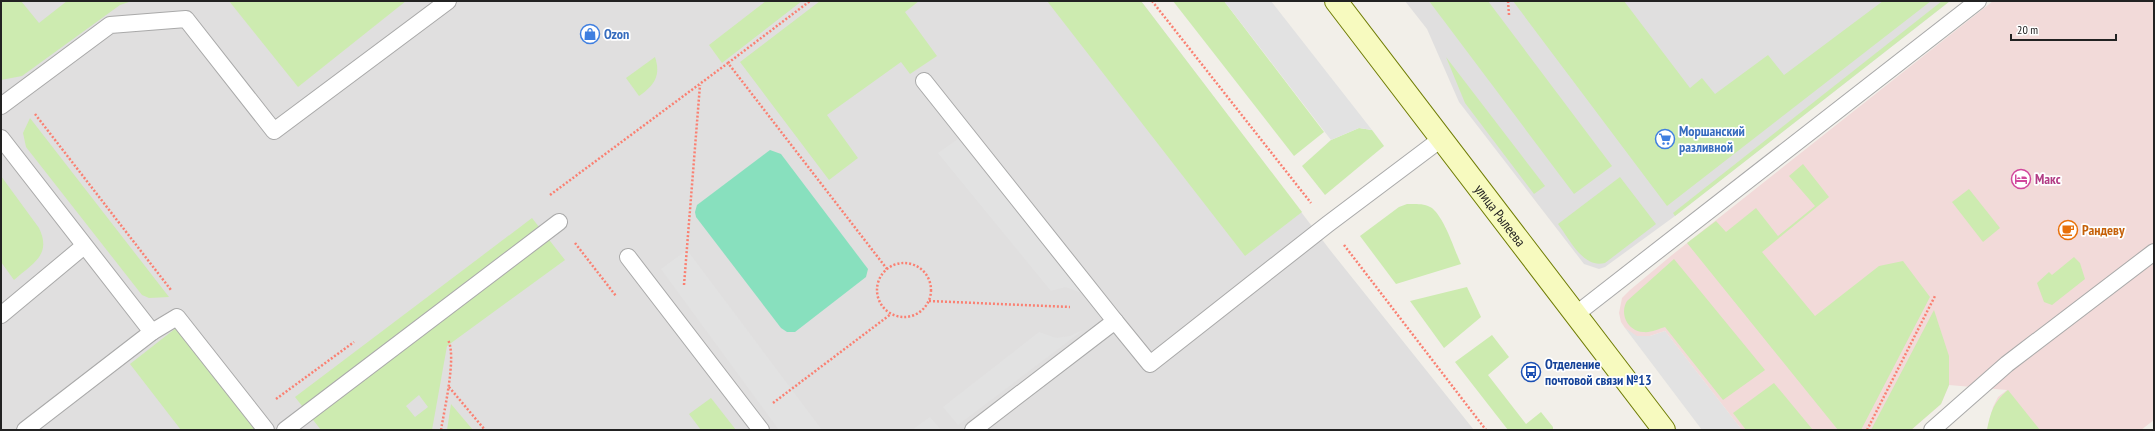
<svg xmlns="http://www.w3.org/2000/svg" width="2155" height="431" font-family="'PT Sans Narrow',sans-serif">
  <style>
    .residential { fill: #e0dfdf }
    .commercial { fill: #f2dad9 }
    .grass { fill: #cdebb0; fill-rule: evenodd }
    .pitch { fill: #88e0be }
    .parking { fill: #e2e2e2 }
    .lines { fill: none; stroke-linecap: round; stroke-linejoin: round }
    .service-casing { stroke: #a9a9a9; stroke-width: 18 }
    .secondary-casing { stroke: #707d05; stroke-width: 24 }
    .path { stroke: #fa8072; stroke-width: 2.5; stroke-dasharray: 2 2; stroke-linecap: butt }
    .service { stroke: #fff; stroke-width: 16 }
    .secondary { stroke: #f7fabf; stroke-width: 22 }
    .labels { text-anchor: middle; dominant-baseline: central; stroke-width: 3.5; stroke-linejoin: round; paint-order: stroke }
    .shop-label { font-size: 14px; font-weight: bold; fill: #366cbe; stroke: #fff; text-anchor: start }
    .hotel-label { font-size: 14px; font-weight: bold; fill: #b23c85; stroke: #fff; text-anchor: start }
    .street-label { font-size: 14px; fill: #222; stroke: #fff }
    .food-label { font-size: 14px; font-weight: bold; fill: #c56008; stroke: #fff; text-anchor: start }
    .transit-label { font-size: 14px; font-weight: bold; fill: #164399; stroke: #fff; text-anchor: start }
  </style>
  <rect width="100%" height="100%" fill="#f2efe9"/>
  <g class="residential">
    <polygon points="1,1 1141,1 1330,250 1474,430 1,430"/>
    <polygon points="1405,1 1950,1 1675,216 1605,267 1599,269 1584,264 1459,102 1427,29"/>
  </g>
  <polygon class="commercial" points="1993,1 2154,1 2154,420 2141,430 1987,430 1993,407 1998,397 2007,390 1949,385 1941,404 1911,430 1742,430 1665,331 1650,336 1636,336 1625,328 1621,322 1619,313 1622,298 1630,290 1672,255"/>
  <g class="grass">
    <polygon points="1,1 21,1 39,23 67,1 132,1 120,5 22,76 1,80"/>
    <polygon points="229,1 406,1 298,87"/>
    <polygon points="766,1 802,1 722,63 709,45"/>
    <polygon points="820,1 919,1 905,12 937,56 910,74 901,62 827,115 858,158 829,180 740,62"/>
    <polygon points="1047,1 1141,1 1302,212 1245,256"/>
    <polygon points="1173,1 1224,1 1324,132 1294,156"/>
    <polygon points="1429,1 1488,1 1612,166 1574,194"/>
    <polygon points="1513,1 1624,1 1690,88 1702,78 1715,94 1768,55 1784,75 1883,1 1931,1 1667,206"/>
    <polygon points="1942,1 1950,1 1675,216 1673,213"/>
    <path d="M 655,57 C 661,75 655,85 639,96 L 626,78 Z"/>
    <polygon points="1446,57 1545,186 1534,194 1465,103"/>
    <polygon points="30,118 169,297 149,298 142,295 26,147 23,133"/>
    <polygon points="1359,128 1372,130 1384,146 1325,195 1302,166 1331,140"/>
    <polygon points="1803,164 1829,197 1762,252 1815,316 1879,266 1903,261 1930,297 1861,430 1838,430 1687,243 1716,221 1726,232 1756,208 1778,236 1815,206 1789,176"/>
    <path d="M 1,176 L 39,228 C 52,255 33,263 14,280 L 1,262 Z"/>
    <path d="M 1620,177 L 1656,224 L 1605,263 C 1583,269 1569,238 1558,224 Z"/>
    <polygon points="1969,189 2000,228 1983,242 1952,202"/>
    <path d="M 1407,204 C 1415,204 1425,203 1432,208 C 1445,219 1454,249 1461,264 L 1396,284 L 1360,236 L 1399,207 Z"/>
    <path d="M 532,218 L 565,260 L 447,346 L 432,430 L 321,430 L 295,397 ZM 419,395 L 428,407 L 415,417 L 406,406 Z"/>
    <polygon points="2074,257 2080,263 2085,279 2052,305 2044,302 2037,283 2049,272 2052,275"/>
    <path d="M 1674,259 L 1765,370 L 1723,400 L 1665,327 C 1658,329 1651,333 1643,332 C 1628,331 1619,314 1627,301 Z"/>
    <polygon points="1467,287 1481,317 1444,348 1410,301"/>
    <polygon points="1934,310 1949,356 1949,385 1941,404 1911,430 1871,430"/>
    <polygon points="176,328 256,430 181,430 130,364"/>
    <polygon points="1492,335 1509,357 1488,375 1526,424 1541,412 1553,427 1553,430 1508,430 1455,362"/>
    <polygon points="1774,383 1813,430 1746,430 1733,413"/>
    <path d="M 2008,390 L 2040,430 L 1987,430 C 1990,413 1994,401 2008,390 Z"/>
    <polygon points="711,398 736,430 701,430 689,414"/>
    <polygon points="451,404 473,430 447,430"/>
  </g>
  <polygon class="pitch" points="770,150 781,154 868,269 866,277 795,332 787,332 781,328 696,217 695,212 697,205"/>
  <g class="parking">
    <polygon points="1224,1 1271,1 1372,130 1359,128 1331,140"/>
    <polygon points="958,139 1082,293 1066,287 1051,291 938,153"/>
    <polygon points="687,250 822,430 779,430 661,269"/>
    <polygon points="1625,328 1637,336 1650,336 1665,331 1742,430 1702,430"/>
    <polygon points="1083,330 958,425 943,407 1039,332 1056,338 1070,336"/>
    <polygon points="930,417 941,430 912,430"/>
  </g>
  <g class="lines">
    <defs>
      <g id="service">
        <polyline points="924,81 1115,321"/>
        <polyline points="1,106 110,25 186,19 274,131 448,1"/>
        <polyline points="1,138 152,332 25,430"/>
        <polyline points="628,257 761,430"/>
        <polyline points="1,315 84,246"/>
        <polyline points="1575,315 1978,1"/>
        <polyline points="152,332 177,317 266,430"/>
        <polyline points="285,430 559,222"/>
        <polyline points="973,430 1115,321 1150,364 1328,224 1441,139"/>
        <polyline points="1932,430 2007,364 2154,252"/>
      </g>
      <g id="secondary">
        <path id="s1" d="M 1336,1 L 1664,430"/>
      </g>
    </defs>
    <use href="#service" class="service-casing"/>
    <use href="#secondary" class="secondary-casing"/>
    <g class="path">
      <polyline points="1152,1 1311,203"/>
      <polyline points="1508,1 1509,15"/>
      <polyline points="728,63 810,1"/>
      <polyline points="35,114 171,290"/>
      <polyline points="550,195 728,63 887,269"/>
      <polyline points="575,243 616,296"/>
      <polyline points="1344,245 1486,430"/>
      <circle cx="904" cy="290" r="27"/>
      <polyline points="684,285 700,85"/>
      <polyline points="929,301 1070,307"/>
      <polyline points="449,387 485,430"/>
      <polyline points="276,399 354,342"/>
      <polyline points="773,403 891,314"/>
      <path d="M 441,430 C 444,411 457,356 448,340"/>
      <polyline points="1867,430 1935,296"/>
    </g>
    <use href="#service" class="service"/>
    <use href="#secondary" class="secondary"/>
  </g>
  <defs>
    <symbol id="shop-ring" viewBox="-11 -11 22 22"><circle r="9.5" fill="#fff" stroke="#3f7fe0" stroke-width="1.5"/><path d="M-5-2.5h2.3a2.7 3.5 0 0 1 5.4 0H5L5.5 6h-11ZM-1.5-2.5h3a1.5 2.3 0 0 0-3 0Z" fill="#3f7fe0"/></symbol>
    <symbol id="supermarket-ring" viewBox="-11 -11 22 22"><circle r="9.5" fill="#fff" stroke="#3f7fe0" stroke-width="1.5"/><path d="M-6-5.5h2.5l.6 2H6L4.5 2H-2.5L-4.4-4H-6ZM-1.5 3.2a1.3 1.3 0 1 0 .1 0ZM3 3.2a1.3 1.3 0 1 0 .1 0Z" fill="#3f7fe0"/></symbol>
    <symbol id="hotel-ring" viewBox="-11 -11 22 22"><circle r="9.5" fill="#fff" stroke="#d1479c" stroke-width="1.5"/><path d="M-6-4.5h1.5V1H6V5H4.5V3h-9V5H-6ZM-4 0a1.8 1.8 0 1 1 3.6 0ZM.5 0V-2.5h3Q6-2.5 6 0Z" fill="#d1479c"/></symbol>
    <symbol id="cafe-ring" viewBox="-11 -11 22 22"><circle r="9.5" fill="#fff" stroke="#e8710a" stroke-width="1.5"/><path d="M-5.5-4.5H6V0H3Q3 3.5 0 3.5H-2.5Q-5.5 3.5-5.5 0ZM3-3.2v2h1.7v-2ZM-6 4.5H4V6H-6Z" fill="#e8710a"/></symbol>
    <symbol id="bus-ring" viewBox="-11 -11 22 22"><circle r="9.5" fill="#fff" stroke="#1a4fb4" stroke-width="1.5"/><path d="M-5-6H5V4H4V6H2V4H-2V6H-4V4H-5ZM-3.5-4V0h7V-4ZM-3.5 1.2v1.5H-2V1.2ZM2 1.2v1.5H3.5V1.2Z" fill="#1a4fb4"/></symbol>
  </defs>
  <g fill-rule="evenodd">
    <use href="#shop-ring" x="579" y="23" width="22" height="22"/>
    <use href="#supermarket-ring" x="1654" y="128" width="22" height="22"/>
    <use href="#hotel-ring" x="2010" y="168" width="22" height="22"/>
    <use href="#cafe-ring" x="2057" y="219" width="22" height="22"/>
    <use href="#bus-ring" x="1520" y="361" width="22" height="22"/>
  </g>
  <g class="labels">
    <g class="shop-label">
      <text x="604" y="34">Ozon</text>
      <text x="1679" y="131">Моршанский<tspan x="1679" dy="16">разливной</tspan></text>
    </g>
    <g class="hotel-label">
      <text x="2035" y="179">Макс</text>
    </g>
    <g class="street-label">
      <text stroke="none"><textPath href="#s1" startOffset="270">улица Рылеева</textPath></text>
    </g>
    <g class="food-label">
      <text x="2082" y="230">Рандеву</text>
    </g>
    <g class="transit-label">
      <text x="1545" y="364">Отделение<tspan x="1545" dy="16">почтовой связи №13</tspan></text>
    </g>
  </g>
  <rect width="2155" height="431" fill="none" stroke="#222222" stroke-width="4"/>
  <path d="M2011 34v6h105v-6" fill="none" stroke="#222222" stroke-width="2"/>
  <text x="2017" y="34" font-size="12" fill="#222222" stroke="#ffffff" stroke-width="3" paint-order="stroke">20 m</text>
</svg>
